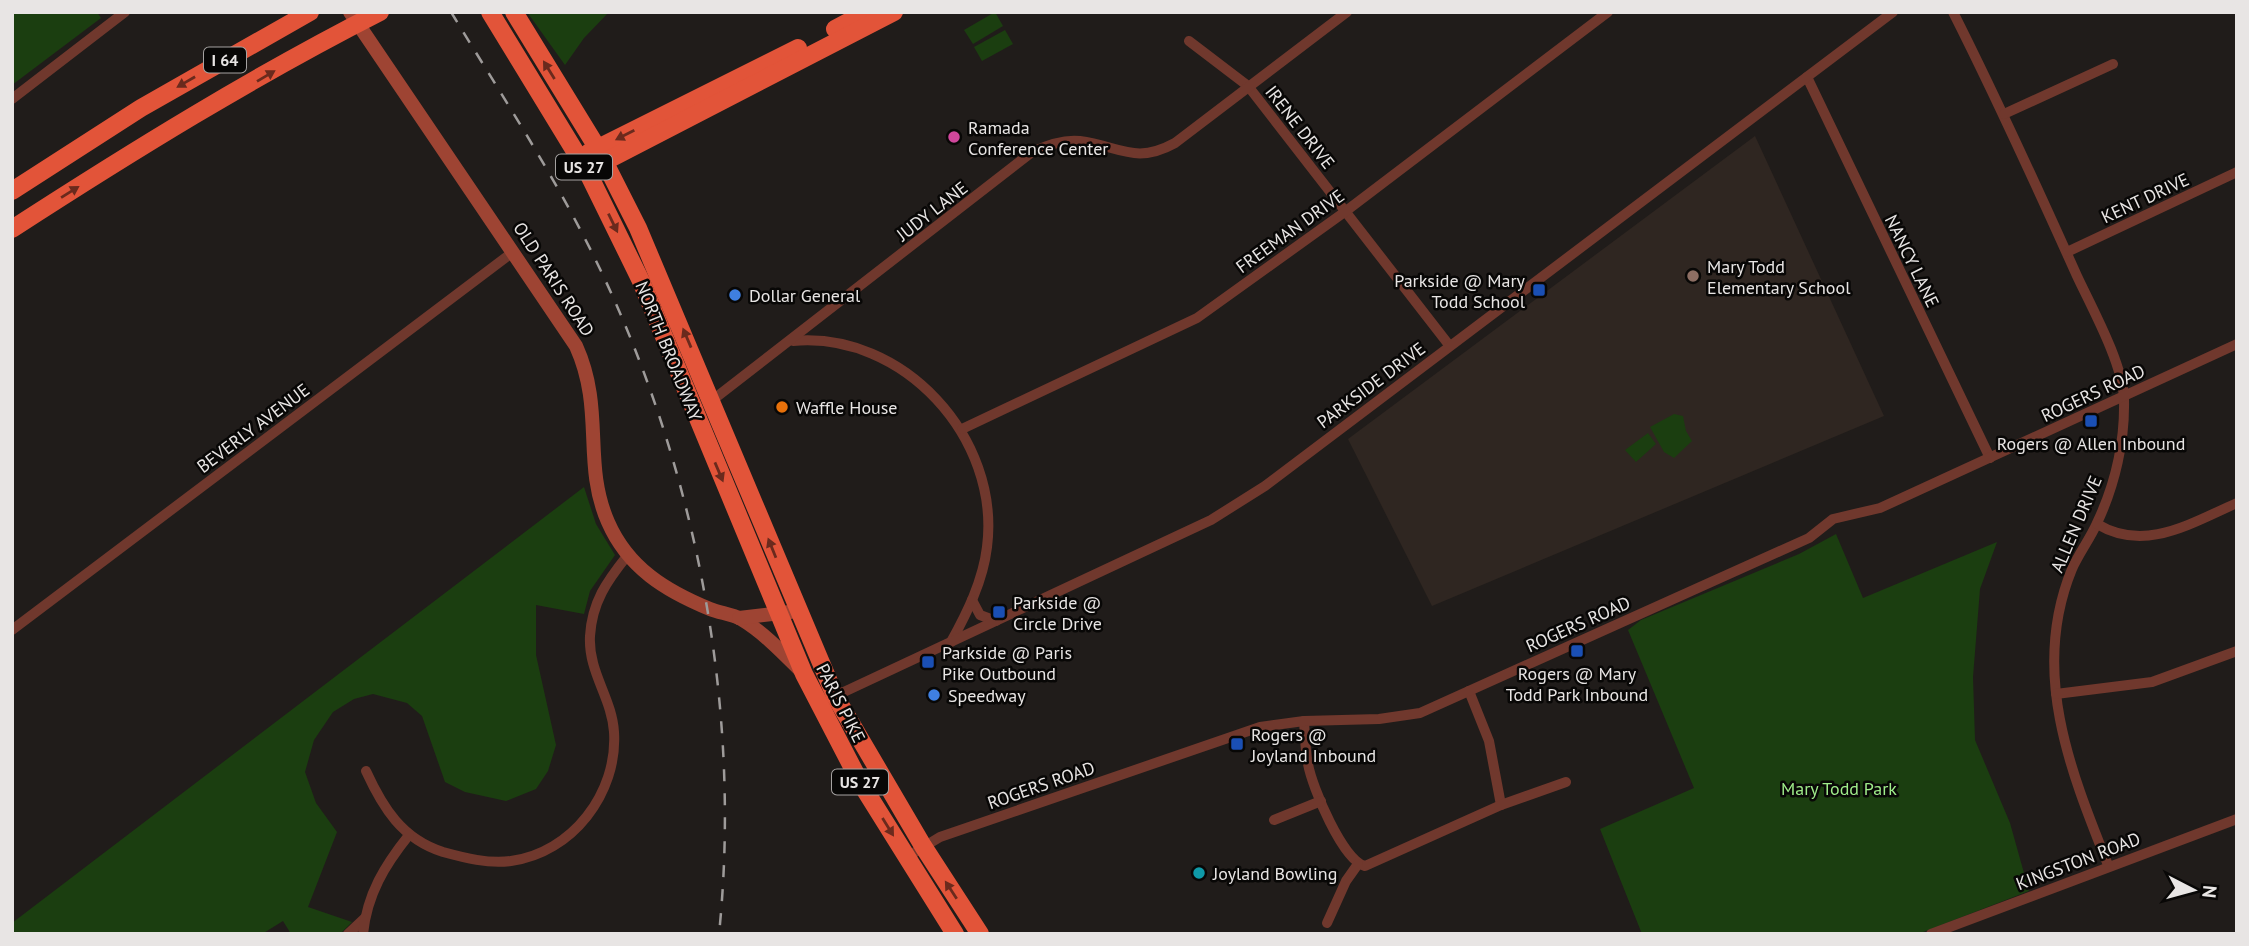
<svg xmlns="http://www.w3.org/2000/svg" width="2249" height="946" font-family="'PT Sans',sans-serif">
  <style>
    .built { fill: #2f2621 }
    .green { fill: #1b3e10 }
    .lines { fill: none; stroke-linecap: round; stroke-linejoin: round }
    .street { stroke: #70382d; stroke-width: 10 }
    .secondary { stroke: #9e4433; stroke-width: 14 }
    .highway { stroke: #e25439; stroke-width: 18 }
    .rail { stroke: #9e9b9a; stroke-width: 2.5; stroke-dasharray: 12 12; stroke-linecap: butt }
    .oneway { fill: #6a2a1d }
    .hotel-dot { fill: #d1479c; stroke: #080706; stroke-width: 2.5 }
    .education-dot { fill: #8d6e63; stroke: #080706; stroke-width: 2.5 }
    .transit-dot { fill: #1a4fb4; stroke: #080706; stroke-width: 2.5 }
    .shop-dot { fill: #3f7fe0; stroke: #080706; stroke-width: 2.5 }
    .food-dot { fill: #e8710a; stroke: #080706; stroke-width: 2.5 }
    .culture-dot { fill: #0f9aa8; stroke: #080706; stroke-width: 2.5 }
    .labels { text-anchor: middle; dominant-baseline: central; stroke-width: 5; stroke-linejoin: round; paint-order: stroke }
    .shield { fill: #080706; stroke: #a5a2a1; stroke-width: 2 }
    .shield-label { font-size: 16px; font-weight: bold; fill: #e8e5e4 }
    .poi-label { font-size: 18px; fill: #e8e5e4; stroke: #080706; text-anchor: start }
    .street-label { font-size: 18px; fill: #e8e5e4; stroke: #080706 }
    .park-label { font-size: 18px; fill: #9fec8a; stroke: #080706 }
  </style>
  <rect width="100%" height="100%" fill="#201c1a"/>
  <polygon class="built" points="1755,136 1884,416 1432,606 1348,439"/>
  <g class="green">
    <polygon points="12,12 97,12 101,18 12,85"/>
    <polygon points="527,12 609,12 584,38 565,65"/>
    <polygon points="995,12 1003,26 973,44 964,30"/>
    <polygon points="1005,30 1013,44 982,61 974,47"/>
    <polygon points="1674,414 1683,416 1686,431 1692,441 1674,458 1664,452 1650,427"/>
    <polygon points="1648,433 1656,444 1636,462 1625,450"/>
    <polygon points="584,487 596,524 615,555 590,591 584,614 536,605 536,655 556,745 548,771 536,789 506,801 465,792 445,782 422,716 407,703 373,694 354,699 333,712 314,740 305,772 316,803 337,832 308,907 352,922 340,934 291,934 283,921 262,934 12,934 12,923"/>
    <polygon points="1836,534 1863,598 1997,542 1980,589 1973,677 1975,740 2010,823 2029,891 1918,934 1642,934 1600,829 1694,788 1628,630 1641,620 1799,554"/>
  </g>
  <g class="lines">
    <g class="street">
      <path d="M 1953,12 C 1997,99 2037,187 2077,276 C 2092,308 2123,364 2124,399 C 2125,441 2115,485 2097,523 C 2090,539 2079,553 2072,569 C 2030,671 2070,770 2108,865"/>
      <polyline points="1189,41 1248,86 1449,345"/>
      <polyline points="1807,77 1990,458"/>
      <polyline points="12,99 125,12"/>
      <polyline points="2004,114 2113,64"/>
      <polyline points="2067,252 2237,172"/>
      <path d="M 793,341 C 903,331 1001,438 987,547 C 983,581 967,613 951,642"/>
      <path d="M 710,402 L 1032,152 C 1047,145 1063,139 1080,141 C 1119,146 1135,165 1175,143 L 1347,12"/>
      <polyline points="962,429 1197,318 1346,211 1608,12"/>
      <path d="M 2097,524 C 2145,553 2191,523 2237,503"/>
      <polyline points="972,600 980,615 996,621"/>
      <polyline points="12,630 513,252"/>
      <polyline points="1469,691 1489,741 1501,805"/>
      <polyline points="2056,694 2152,682 2237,651"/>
      <polyline points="831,698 1211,520 1265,486 1893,12"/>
      <path d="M 1304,721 C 1305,735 1305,750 1308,764 C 1312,787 1343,861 1365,866 L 1501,805 L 1566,782"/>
      <path d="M 366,771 C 383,808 402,839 443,852 C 465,858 488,864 511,861 C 572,853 618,793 614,732 C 612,698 588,672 590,636 C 592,602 607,581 627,556"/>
      <polyline points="1274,820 1321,801"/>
      <polyline points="907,857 940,837 1260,727 1304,721 1379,719 1420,713 1809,538 1833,519 1880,508 2237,344"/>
      <polyline points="1327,923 1346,881 1358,864"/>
      <polyline points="348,934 365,918"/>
      <path d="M 363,934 C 367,894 385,865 409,835"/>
      <polyline points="1931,934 2237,819"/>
    </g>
    <g class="secondary">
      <path d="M 350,12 L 576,346 C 605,410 582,463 608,522 C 628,568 666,591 710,609 C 720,613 732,614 741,619 C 763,632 783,653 801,671"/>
      <polyline points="739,618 798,611"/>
    </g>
    <g class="highway">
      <polyline points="490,12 587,171 641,281 804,674 860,782 955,934"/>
      <polyline points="514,12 598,149 638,228 835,696 923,846 980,934"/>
      <polyline points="835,29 867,12"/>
      <polyline points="588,153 798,48"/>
      <polyline points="596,166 894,12"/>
      <polyline points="12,191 141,108 310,12"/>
      <path d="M 12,229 C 131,152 254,76 380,12"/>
    </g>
    <path class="rail" d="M 451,12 C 502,96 557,179 600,269 C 697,472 742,709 719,934"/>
  </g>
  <defs><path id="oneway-solid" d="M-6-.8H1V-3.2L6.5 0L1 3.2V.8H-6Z" transform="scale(1.75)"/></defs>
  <g class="oneway">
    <use href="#oneway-solid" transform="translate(549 70) rotate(-122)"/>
    <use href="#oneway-solid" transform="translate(266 76) rotate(-31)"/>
    <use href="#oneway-solid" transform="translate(186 82) rotate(150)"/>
    <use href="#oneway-solid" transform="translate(625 135) rotate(153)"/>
    <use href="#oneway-solid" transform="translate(70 192) rotate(-32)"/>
    <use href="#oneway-solid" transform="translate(613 223) rotate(64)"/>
    <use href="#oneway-solid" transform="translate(687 338) rotate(-113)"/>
    <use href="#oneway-solid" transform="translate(719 472) rotate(67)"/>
    <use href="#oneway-solid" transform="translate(772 548) rotate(-112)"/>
    <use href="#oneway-solid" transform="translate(888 827) rotate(58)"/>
    <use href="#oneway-solid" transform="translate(951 890) rotate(-123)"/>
  </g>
  <circle class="hotel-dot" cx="954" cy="137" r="7"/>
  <circle class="education-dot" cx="1693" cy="276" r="7"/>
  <g class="transit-dot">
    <rect x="1532" y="283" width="14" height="14" rx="3.5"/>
    <rect x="2084" y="414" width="14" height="14" rx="3.5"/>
    <rect x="992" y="605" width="14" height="14" rx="3.5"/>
    <rect x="1570" y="644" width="14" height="14" rx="3.5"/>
    <rect x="921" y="655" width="14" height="14" rx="3.5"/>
    <rect x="1230" y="737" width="14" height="14" rx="3.5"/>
  </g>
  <g class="shop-dot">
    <circle cx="735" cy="295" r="7"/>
    <circle cx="934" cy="695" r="7"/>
  </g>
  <circle class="food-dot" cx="782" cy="407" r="7"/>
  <circle class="culture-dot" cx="1199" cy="873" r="7"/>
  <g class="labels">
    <g class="shield">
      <rect x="204" y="47.5" width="42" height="25" rx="5"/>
      <rect x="556" y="154.5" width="56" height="25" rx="5"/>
      <rect x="832" y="769.5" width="56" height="25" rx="5"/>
    </g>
    <g class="shield-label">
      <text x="225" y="60">I 64</text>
      <text x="584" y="167">US 27</text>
      <text x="860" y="782">US 27</text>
    </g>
    <g class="poi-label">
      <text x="968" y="127">Ramada<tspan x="968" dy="21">Conference Center</tspan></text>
      <text x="1707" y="266">Mary Todd<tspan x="1707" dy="21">Elementary School</tspan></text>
      <text x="1525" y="280" text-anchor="end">Parkside @ Mary<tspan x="1525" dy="21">Todd School</tspan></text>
      <text x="749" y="295">Dollar General</text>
      <text x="796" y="407">Waffle House</text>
      <text x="2091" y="443" text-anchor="middle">Rogers @ Allen Inbound</text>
      <text x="1013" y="602">Parkside @<tspan x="1013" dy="21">Circle Drive</tspan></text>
      <text x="942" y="652">Parkside @ Paris<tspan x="942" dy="21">Pike Outbound</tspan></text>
      <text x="1577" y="673" text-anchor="middle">Rogers @ Mary<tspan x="1577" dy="21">Todd Park Inbound</tspan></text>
      <text x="948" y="695">Speedway</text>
      <text x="1251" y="734">Rogers @<tspan x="1251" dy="21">Joyland Inbound</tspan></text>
      <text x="1213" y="873">Joyland Bowling</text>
    </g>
    <g class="street-label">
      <text transform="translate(1300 127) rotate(52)">IRENE DRIVE</text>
      <text transform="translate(2145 198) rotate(-25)">KENT DRIVE</text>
      <text transform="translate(932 211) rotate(-38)">JUDY LANE</text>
      <text transform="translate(1290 231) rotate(-36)">FREEMAN DRIVE</text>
      <text transform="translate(1912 261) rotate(64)">NANCY LANE</text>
      <text transform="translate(554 279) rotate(57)">OLD PARIS ROAD</text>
      <text transform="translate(669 351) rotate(68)">NORTH BROADWAY</text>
      <text transform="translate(1371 385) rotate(-37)">PARKSIDE DRIVE</text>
      <text transform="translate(2093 393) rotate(-25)">ROGERS ROAD</text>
      <text transform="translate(253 428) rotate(-37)">BEVERLY AVENUE</text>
      <text transform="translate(2076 524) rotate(-67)">ALLEN DRIVE</text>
      <text transform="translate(1578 624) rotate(-24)">ROGERS ROAD</text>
      <text transform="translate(841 703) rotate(63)">PARIS PIKE</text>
      <text transform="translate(1041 785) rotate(-19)">ROGERS ROAD</text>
      <text transform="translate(2078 861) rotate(-21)">KINGSTON ROAD</text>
    </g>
    <g class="park-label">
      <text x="1839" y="788">Mary Todd Park</text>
    </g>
  </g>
  <rect width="2249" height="946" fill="none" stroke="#e8e5e4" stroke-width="28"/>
  <g transform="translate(2193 890) rotate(96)" stroke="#080706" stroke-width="5" paint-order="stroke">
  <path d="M0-5L12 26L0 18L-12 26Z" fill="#e8e5e4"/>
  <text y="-10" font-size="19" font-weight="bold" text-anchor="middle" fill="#e8e5e4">N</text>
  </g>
</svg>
